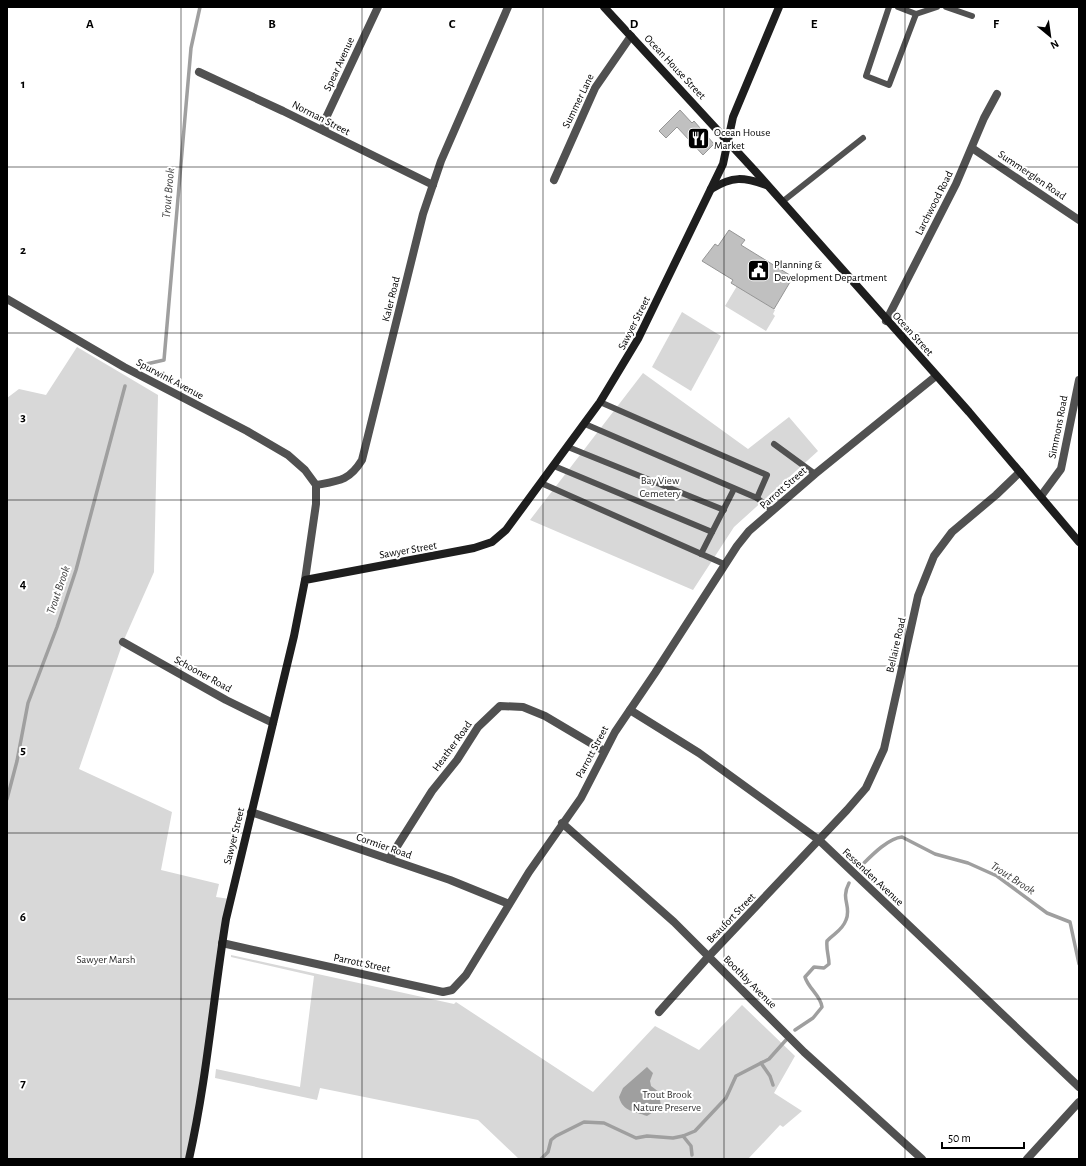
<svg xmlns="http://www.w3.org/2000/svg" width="1086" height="1166" font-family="'Alegreya Sans',sans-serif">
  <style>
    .green { fill: #d8d8d8 }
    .water { fill: #9f9f9f }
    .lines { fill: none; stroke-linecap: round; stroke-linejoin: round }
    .stream { stroke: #9f9f9f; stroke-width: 3.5 }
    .building { fill: #c0c0c0; stroke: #959595 }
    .lane { stroke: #515151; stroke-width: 6 }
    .street { stroke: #515151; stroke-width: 8 }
    .secondary { stroke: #1e1e1e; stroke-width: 8 }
    .grid { fill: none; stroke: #000; stroke-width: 1; stroke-opacity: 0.55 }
    .labels { text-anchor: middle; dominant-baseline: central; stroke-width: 4; stroke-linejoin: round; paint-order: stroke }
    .street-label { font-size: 11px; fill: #000; stroke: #fff }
    .poi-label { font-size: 11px; fill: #000; stroke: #fff; text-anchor: start }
    .park-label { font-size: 11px; fill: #2f2f2f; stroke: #fff }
    .water-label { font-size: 12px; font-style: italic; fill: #404040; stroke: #fff }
    .grid-label { font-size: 13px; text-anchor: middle; font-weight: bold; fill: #000; stroke: #fff; stroke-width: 4; stroke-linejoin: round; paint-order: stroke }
  </style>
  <rect width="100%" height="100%" fill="#fff"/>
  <g class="green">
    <polygon points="737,286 775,310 773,314 775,316 766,331 725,306"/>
    <polygon points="682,312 721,336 691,391 652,367"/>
    <polygon points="77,347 158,395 154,572 123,642 79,769 172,812 161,870 219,884 216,897 230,899 189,1159 7,1159 7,398 19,389 46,395"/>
    <polygon points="643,373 748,449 789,417 818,451 734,527 693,590 530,520"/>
    <polygon points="231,955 454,1004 456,1002 593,1092 655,1026 699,1050 742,1005 795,1056 774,1093 802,1111 783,1127 780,1125 748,1159 519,1159 478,1120 320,1088 317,1100 215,1078 216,1069 300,1087 314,976 231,957"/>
  </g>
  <path class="water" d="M 647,1067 L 653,1073 L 650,1081 L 651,1086 L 659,1092 L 661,1107 L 647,1116 C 634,1111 623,1112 619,1097 L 623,1088 Z"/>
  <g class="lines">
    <g class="stream">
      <polyline points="142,365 164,360 191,48 200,7"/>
      <polyline points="7,799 17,761 28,703 57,627 76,570 125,386"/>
      <path d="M 864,863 C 873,854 889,838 902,837 L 935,854 L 968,863 L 997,876 L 1047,913 L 1070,922 L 1079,964"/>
      <path d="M 795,1030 L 813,1018 L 822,1007 C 821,996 808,988 805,977 L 814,967 L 824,968 L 829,964 C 829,956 826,950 827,941 C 834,933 842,931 846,920 C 852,906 840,900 849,883"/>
      <polyline points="761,1063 770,1076 773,1085"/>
      <polyline points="683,1136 691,1146 692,1155"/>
      <polyline points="541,1159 548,1152 551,1140 556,1136 584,1122 604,1123 636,1138 647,1136 673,1138 683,1136 695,1131 726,1098 736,1076 769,1059 786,1040"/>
    </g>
  </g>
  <g class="building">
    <polygon points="680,110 692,123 694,121 714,144 703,155 677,127 666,138 659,131"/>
    <polygon points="729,230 745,240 741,245 793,277 774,309 731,283 733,280 702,261 715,244 718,246"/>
  </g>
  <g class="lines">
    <g class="lane">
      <polyline points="889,7 866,76 889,85 916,14 898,7"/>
      <polyline points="946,7 972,16"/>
      <polyline points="916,14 937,7"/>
      <polyline points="782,202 863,138"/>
      <polyline points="600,402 767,475 757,498"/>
      <polyline points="585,424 757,498 773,511"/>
      <polyline points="774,444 815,474"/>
      <polyline points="568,447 724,510"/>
      <polyline points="554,466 712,532"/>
      <polyline points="541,483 724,564"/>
      <polyline points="701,554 734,489"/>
    </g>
    <g class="street">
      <polyline points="199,72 283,111 433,185"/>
      <polyline points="325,131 324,122 378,7"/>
      <polyline points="972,148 1079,220"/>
      <polyline points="554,180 595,88 631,36"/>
      <polyline points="7,299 124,367 247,431 288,455 305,470 316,485"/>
      <polyline points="886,321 956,184 984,118 997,94"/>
      <path d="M 316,485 C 339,481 349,481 362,460 L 423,214 L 441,161 L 508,7"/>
      <polyline points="1041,496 1061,469 1079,380"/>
      <polyline points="305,580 316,504 316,485"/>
      <polyline points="123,642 226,700 273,723"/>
      <polyline points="630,710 699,753 819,840 1079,1087"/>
      <polyline points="251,812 450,880 509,904"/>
      <polyline points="562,823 674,922 804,1052 922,1159"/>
      <polyline points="389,859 432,791 457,760 478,727 500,706 523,707 545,716 604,751"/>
      <polyline points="222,943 443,992 452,990 466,975 529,872 581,798 615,732 655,673 737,546 749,531 815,474 936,376"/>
      <polyline points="659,1012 709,956 847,810 866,788 884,749 918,596 934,556 952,532 996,495 1020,472"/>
      <polyline points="1027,1159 1079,1102"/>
    </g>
    <g class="secondary">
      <polyline points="604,7 755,171 969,412 1079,542"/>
      <path d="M 711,189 C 733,176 743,177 766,185"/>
      <path d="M 189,1159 C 207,1079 213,999 226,919 L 294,636 L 305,580 L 474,548 L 492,542 L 506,530 L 600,402 L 638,339 L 723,164 L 733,117 L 779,7"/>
    </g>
  </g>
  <path class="grid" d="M 181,7 L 181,1159M 362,7 L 362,1159M 543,7 L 543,1159M 724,7 L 724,1159M 905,7 L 905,1159M 7,167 L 1079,167M 7,333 L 1079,333M 7,500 L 1079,500M 7,666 L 1079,666M 7,833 L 1079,833M 7,999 L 1079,999"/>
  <defs>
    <symbol id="restaurant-square" viewBox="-11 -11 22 22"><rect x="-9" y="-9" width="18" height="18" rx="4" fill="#000" stroke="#fff"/><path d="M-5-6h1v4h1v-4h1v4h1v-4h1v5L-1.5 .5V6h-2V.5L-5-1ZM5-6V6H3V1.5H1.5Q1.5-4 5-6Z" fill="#fff"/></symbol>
    <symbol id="civic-square" viewBox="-11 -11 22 22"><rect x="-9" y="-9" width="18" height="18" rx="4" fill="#000" stroke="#fff"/><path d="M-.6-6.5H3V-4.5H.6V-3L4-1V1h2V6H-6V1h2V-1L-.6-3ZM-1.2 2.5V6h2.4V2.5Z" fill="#fff"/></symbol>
  </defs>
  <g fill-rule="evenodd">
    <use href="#restaurant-square" x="686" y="126" width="25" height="25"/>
    <use href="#civic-square" x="746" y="258" width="25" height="25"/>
  </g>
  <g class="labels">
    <g class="street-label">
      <text transform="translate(339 64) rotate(-65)">Spear Avenue</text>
      <text transform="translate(675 67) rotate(47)">Ocean House Street</text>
      <text transform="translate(578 101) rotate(-64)">Summer Lane</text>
      <text transform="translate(321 118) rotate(27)">Norman Street</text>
      <text transform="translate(1032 175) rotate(34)">Summerglen Road</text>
      <text transform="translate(934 203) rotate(-63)">Larchwood Road</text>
      <text transform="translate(391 299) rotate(-76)">Kaler Road</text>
      <text transform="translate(634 323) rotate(-63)">Sawyer Street</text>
      <text transform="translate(913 334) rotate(48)">Ocean Street</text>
      <text transform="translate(170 379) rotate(28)">Spurwink Avenue</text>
      <text transform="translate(1058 427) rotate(-79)">Simmons Road</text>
      <text transform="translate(783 488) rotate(-41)">Parrott Street</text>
      <text transform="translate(408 550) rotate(-10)">Sawyer Street</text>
      <text transform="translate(896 645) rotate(-77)">Bellaire Road</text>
      <text transform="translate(203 674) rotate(29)">Schooner Road</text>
      <text transform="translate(452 746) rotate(-54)">Heather Road</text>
      <text transform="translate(592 752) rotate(-62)">Parrott Street</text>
      <text transform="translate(234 836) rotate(-76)">Sawyer Street</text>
      <text transform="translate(384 846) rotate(19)">Cormier Road</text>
      <text transform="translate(873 877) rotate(43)">Fessenden Avenue</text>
      <text transform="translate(731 918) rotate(-46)">Beaufort Street</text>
      <text transform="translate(362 963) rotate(12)">Parrott Street</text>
      <text transform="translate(750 982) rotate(45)">Boothby Avenue</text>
    </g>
    <g class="poi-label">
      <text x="714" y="132">Ocean House<tspan x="714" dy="13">Market</tspan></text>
      <text x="774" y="264">Planning &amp;<tspan x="774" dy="13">Development Department</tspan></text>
    </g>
    <g class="park-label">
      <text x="660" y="480">Bay View<tspan x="660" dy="13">Cemetery</tspan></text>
      <text x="106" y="959">Sawyer Marsh</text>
      <text x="667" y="1094">Trout Brook<tspan x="667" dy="13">Nature Preserve</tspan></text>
    </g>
    <g class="water-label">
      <text transform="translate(168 193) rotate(-85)">Trout Brook</text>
      <text transform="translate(58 590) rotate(-71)">Trout Brook</text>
      <text transform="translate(1013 878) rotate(33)">Trout Brook</text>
    </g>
  </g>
  <g class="grid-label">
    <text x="90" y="28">A</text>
    <text x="272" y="28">B</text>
    <text x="452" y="28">C</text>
    <text x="634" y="28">D</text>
    <text x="814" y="28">E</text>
    <text x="996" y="28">F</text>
    <text x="23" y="88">1</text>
    <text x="23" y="254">2</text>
    <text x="23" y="421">3</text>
    <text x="23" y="588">4</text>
    <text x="23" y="754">5</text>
    <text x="23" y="921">6</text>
    <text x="23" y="1087">7</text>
  </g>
  <rect width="1086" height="1166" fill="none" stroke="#000000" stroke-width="16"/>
  <g transform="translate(1050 36) rotate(151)" stroke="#ffffff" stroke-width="3" paint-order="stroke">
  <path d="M0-3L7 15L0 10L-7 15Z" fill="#000000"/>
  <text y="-6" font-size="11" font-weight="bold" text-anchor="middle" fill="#000000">N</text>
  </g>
  <path d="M942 1142v6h82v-6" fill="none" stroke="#000000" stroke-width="2"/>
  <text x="948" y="1142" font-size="12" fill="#000000" stroke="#ffffff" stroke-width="3" paint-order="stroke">50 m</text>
</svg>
